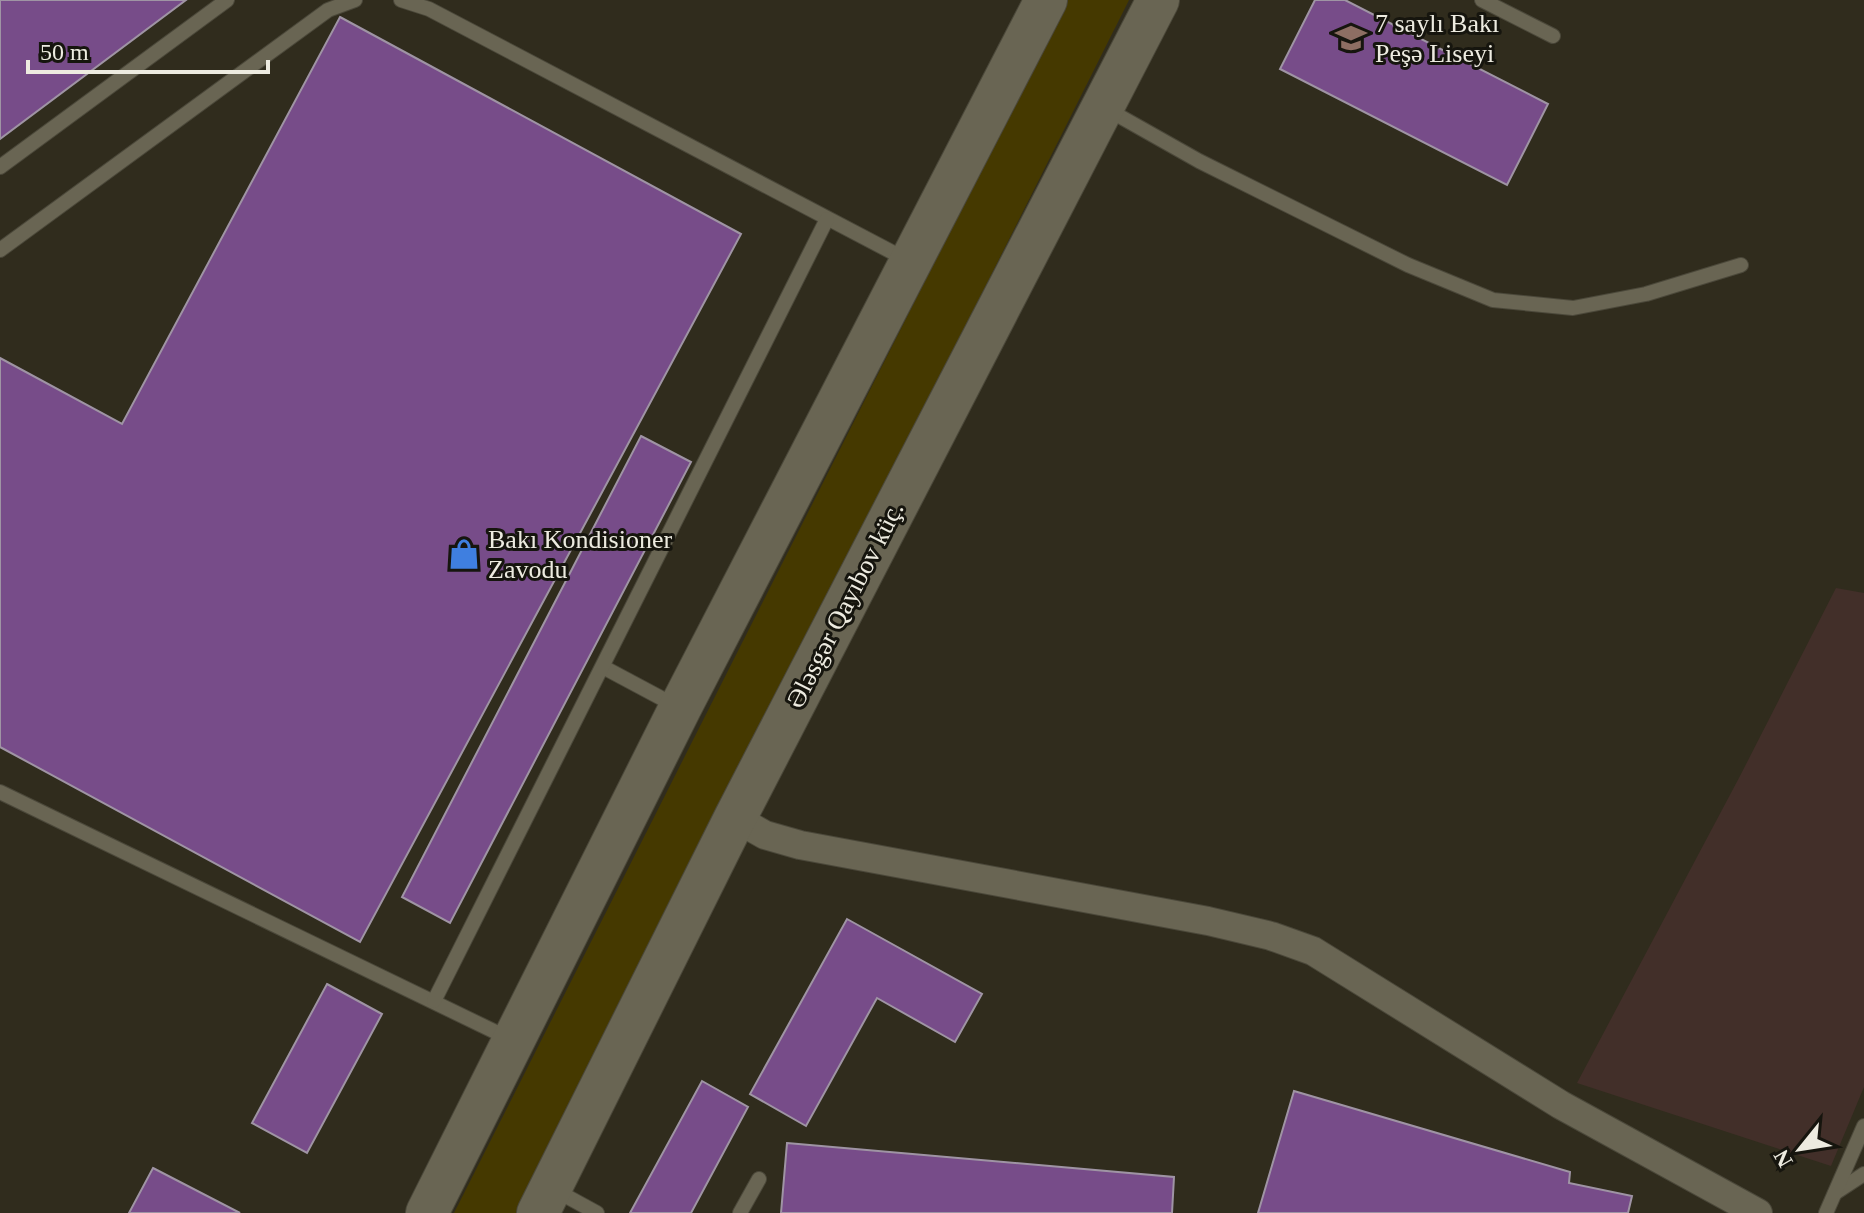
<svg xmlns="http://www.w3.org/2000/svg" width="1864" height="1213" font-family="Georgia,serif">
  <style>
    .industrial { fill: #422f29 }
    .green { fill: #453900 }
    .building { fill: #774c89; stroke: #9f94a4; stroke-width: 2 }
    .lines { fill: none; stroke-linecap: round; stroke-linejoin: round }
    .lane-casing { stroke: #4b483a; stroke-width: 16 }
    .street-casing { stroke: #4b483a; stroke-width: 30 }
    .secondary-casing { stroke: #4b483a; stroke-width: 44 }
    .lane { stroke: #696553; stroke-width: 14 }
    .street { stroke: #696553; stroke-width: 28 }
    .secondary { stroke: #696553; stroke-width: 42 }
    .labels { text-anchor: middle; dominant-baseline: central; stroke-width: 6; stroke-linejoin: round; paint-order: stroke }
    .poi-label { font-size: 26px; fill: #edebe0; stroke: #16150e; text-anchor: start }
    .street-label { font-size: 26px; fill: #edebe0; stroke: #16150e }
  </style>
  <rect width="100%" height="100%" fill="#302c1d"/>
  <polygon class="industrial" points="1836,588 1864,593 1864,1087 1831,1166 1577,1083 1740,776"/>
  <polygon class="green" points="1067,0 1129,0 521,1213 454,1213"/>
  <g class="building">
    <polygon points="0,0 186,0 0,139"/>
    <polygon points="1315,0 1345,0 1548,104 1507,185 1280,69"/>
    <polygon points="340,17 741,234 360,942 0,747 0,358 122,424"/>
    <polygon points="641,436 691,462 450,923 402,897"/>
    <polygon points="847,919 982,994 955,1042 877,998 806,1126 750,1094"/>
    <polygon points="327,984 382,1014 307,1153 252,1123"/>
    <polygon points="702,1081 748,1107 691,1213 630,1213"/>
    <polygon points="1294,1091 1570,1172 1569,1183 1632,1196 1628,1213 1258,1213"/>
    <polygon points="787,1143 1174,1177 1172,1213 781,1213"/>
    <polygon points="153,1168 240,1213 129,1213"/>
  </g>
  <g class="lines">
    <defs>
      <g id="lane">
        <polyline points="401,0 429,9 909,261"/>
        <polyline points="1482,0 1553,36"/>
        <polyline points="1105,108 1199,161 1408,265 1493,300 1573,308 1646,294 1741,265"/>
        <polyline points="0,167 227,0"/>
        <polyline points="0,250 328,10 355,0"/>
        <polyline points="603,667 676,706"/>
        <polyline points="0,792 510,1039"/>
        <polyline points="434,1001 827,219"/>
        <polyline points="555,1190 597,1213"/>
        <polyline points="1835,1193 1864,1174"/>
        <polyline points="740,1213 759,1179"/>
        <polyline points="1826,1213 1864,1126"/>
      </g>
      <polyline id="street" points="735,818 765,835 800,845 1208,921 1271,936 1313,951 1561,1105 1758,1213"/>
      <g id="secondary">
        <polyline points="427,1213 680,708 1046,0"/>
        <polyline points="538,1213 735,818 1158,0"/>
      </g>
    </defs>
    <use href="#lane" class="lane-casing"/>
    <use href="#street" class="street-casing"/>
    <use href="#secondary" class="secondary-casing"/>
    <use href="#lane" class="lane"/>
    <use href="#street" class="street"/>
    <use href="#secondary" class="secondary"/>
  </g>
  <defs>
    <symbol id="school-bare" viewBox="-9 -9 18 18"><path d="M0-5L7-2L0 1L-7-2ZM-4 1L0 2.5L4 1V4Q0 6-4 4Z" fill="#8d6e63" stroke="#16150e" stroke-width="2.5" paint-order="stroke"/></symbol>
    <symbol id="shop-bare" viewBox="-9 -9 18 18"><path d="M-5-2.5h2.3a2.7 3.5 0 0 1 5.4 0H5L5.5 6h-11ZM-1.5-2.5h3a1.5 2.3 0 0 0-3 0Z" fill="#3f7fe0" stroke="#16150e" stroke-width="2.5" paint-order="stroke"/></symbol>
  </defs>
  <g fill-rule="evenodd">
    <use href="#school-bare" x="1329" y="16" width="44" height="44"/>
    <use href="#shop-bare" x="442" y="532" width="44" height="44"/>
  </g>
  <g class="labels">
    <g class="poi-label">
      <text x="1375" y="23">7 saylı Bakı<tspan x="1375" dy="30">Peşə Liseyi</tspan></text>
      <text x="488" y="539">Bakı Kondisioner<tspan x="488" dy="30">Zavodu</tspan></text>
    </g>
    <g class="street-label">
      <text transform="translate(845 605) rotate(-63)">Ələsgər Qayıbov küç.</text>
    </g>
  </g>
  <g transform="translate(1800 1149) rotate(240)" stroke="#16150e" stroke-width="6" paint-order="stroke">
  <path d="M0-6L14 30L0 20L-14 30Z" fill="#edebe0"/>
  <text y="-12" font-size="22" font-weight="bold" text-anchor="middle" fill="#edebe0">N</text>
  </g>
  <path d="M28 60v12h240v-12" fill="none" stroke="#edebe0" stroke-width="4"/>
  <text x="40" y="60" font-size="24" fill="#edebe0" stroke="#16150e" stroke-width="6" paint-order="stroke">50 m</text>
</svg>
